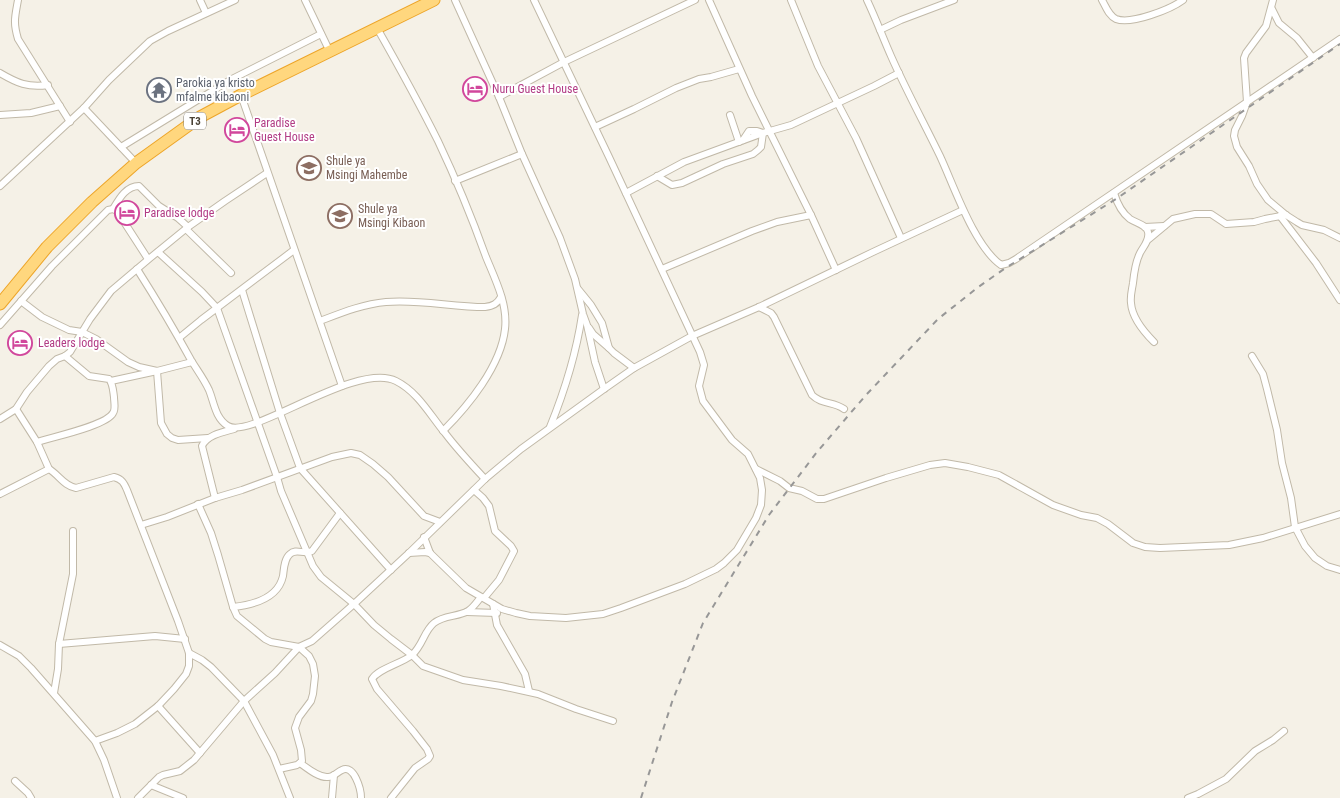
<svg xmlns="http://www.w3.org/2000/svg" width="1340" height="798" font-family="'Roboto Condensed',sans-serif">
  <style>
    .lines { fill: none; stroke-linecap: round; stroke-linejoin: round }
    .minor-casing { stroke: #c1b9a8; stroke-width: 8 }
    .trunk-casing { stroke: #eda529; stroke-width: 13 }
    .minor { stroke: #fff; stroke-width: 6 }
    .trunk { stroke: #ffd77e; stroke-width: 11 }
    .rail { stroke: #979797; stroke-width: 2; stroke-dasharray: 6 6; stroke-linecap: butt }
    .labels { text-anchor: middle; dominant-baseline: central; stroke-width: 4; stroke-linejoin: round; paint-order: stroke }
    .shield { fill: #fff; stroke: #807a72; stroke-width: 1 }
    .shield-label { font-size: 11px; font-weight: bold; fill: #494135 }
    .worship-label { font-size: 12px; fill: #5b616d; stroke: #fff; text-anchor: start }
    .hotel-label { font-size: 12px; fill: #b23c85; stroke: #fff; text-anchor: start }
    .education-label { font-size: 12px; fill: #785e54; stroke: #fff; text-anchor: start }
  </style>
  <rect width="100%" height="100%" fill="#f5f1e7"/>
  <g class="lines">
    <defs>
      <g id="minor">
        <path d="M 18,0 C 15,17 13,22 18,39 L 70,122"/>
        <polyline points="200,0 206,13"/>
        <polyline points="305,0 330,52"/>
        <polyline points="455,0 499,97 522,154 560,238 575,279 583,314 587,325 595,362 604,389"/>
        <polyline points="709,0 752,96 811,215 836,270"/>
        <polyline points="791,0 818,66 856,138 901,238"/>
        <path d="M 867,0 C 876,19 883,38 891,56 C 906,90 924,123 940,156 C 954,186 974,246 1001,265 L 1009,263 L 1016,259 L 1340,39"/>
        <path d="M 1102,0 C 1106,7 1109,16 1116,19 C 1131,25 1171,9 1183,0"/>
        <polyline points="1273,0 1266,26 1246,53 1244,58 1247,102 1242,116 1235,130 1234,136 1237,147 1249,166 1257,184 1268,200 1286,215 1297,222 1302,225 1324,230 1340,238"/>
        <polyline points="1272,9 1279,23 1297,38 1313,58"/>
        <path d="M 377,28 C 398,65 419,103 438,141 C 456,179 472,218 486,257 C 495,279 508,304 505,329 C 501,366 468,406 443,431"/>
        <polyline points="880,30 901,20 954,0"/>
        <path d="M 0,73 C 17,83 28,88 48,85"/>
        <polyline points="241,95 342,386"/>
        <polyline points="499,97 564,62 695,0"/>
        <polyline points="84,108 136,163"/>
        <polyline points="0,115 31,113 60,106"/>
        <polyline points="730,115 739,142"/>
        <polyline points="595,127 634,109 676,88 699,79 711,77 739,69"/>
        <polyline points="121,147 232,79 321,34"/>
        <polyline points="657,176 672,185 682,183 723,164 753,154 758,150 761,147 763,133 757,131 749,131 743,140"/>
        <polyline points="455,181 522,154"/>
        <polyline points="0,186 84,108 109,80 150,41 168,31 235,0"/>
        <polyline points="626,193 684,162 763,133 791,125 874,86 899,73"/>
        <path d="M 1114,193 C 1117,203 1122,213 1130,219 C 1136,223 1147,225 1148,232 C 1150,240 1143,247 1140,253 C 1135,263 1134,273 1133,283 C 1132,290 1130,296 1131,303 C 1132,318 1143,331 1154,342"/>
        <path d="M 113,209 C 119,199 126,186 139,186 L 159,206 L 178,218 L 188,227"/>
        <polyline points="1280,216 1316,263 1340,300"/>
        <polyline points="1145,227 1164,226"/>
        <polyline points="187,230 231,273"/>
        <polyline points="1149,239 1173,219 1195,214 1211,214 1226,224 1254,222 1265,219 1286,215"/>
        <polyline points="158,252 202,292 217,308 277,477 281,491 313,566 321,577 354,604 374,625 391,639 412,655 423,666 463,680 501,686 538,694 576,709 613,721"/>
        <path d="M 137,269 C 156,299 174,329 191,360 C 197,370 204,379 209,390 C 214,402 215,418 228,426 C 251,440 356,361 396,381 C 418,392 430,415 445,433 C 457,449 471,464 485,479"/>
        <polyline points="662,269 752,231 777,222 811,215"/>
        <polyline points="578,289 591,305 602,323 609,348 614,353 634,368"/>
        <polyline points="242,290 280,413 300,468 391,570"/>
        <polyline points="21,301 42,317 69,330 82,332 96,339 128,362 139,367 157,371 192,362"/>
        <path d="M 759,307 L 771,313 L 774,317 L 812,395 C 822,405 833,401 844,409"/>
        <path d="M 320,321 C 341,313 363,304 386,302 C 419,299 452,307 485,307 C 493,306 497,304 501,297"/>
        <polyline points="0,325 52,266 108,210 113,209 117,211 148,259"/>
        <polyline points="589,328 593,334 609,348"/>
        <polyline points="179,338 201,320 294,250"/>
        <polyline points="1252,356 1263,374 1267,389 1277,430 1282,463 1291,498 1295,527 1305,546 1315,558 1327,566 1340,570"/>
        <polyline points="111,381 157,371 161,423 167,434 172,438 178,440 208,438"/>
        <polyline points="16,409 37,442 49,469"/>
        <polyline points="0,419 16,409 27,392 49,366 57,359 65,356 70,352 90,319 111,291 150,258 188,227 225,201 267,173"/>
        <path d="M 550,427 C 565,390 576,355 582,315"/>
        <path d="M 37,442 C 52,437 106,426 113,413 C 116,409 114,402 114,397 C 113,390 113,384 109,379 L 89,376 L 65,356"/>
        <polyline points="756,469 780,481 789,488 802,491 817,499 824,499 886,478 930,465 945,463 968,467 999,475 1053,505 1081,515 1097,518 1108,524 1133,543 1145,547 1160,548 1229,545 1263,538 1340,514"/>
        <polyline points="474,490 483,498 489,506 495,531 511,546 514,551 499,580 484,598"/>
        <path d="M 0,494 L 49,469 C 59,475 64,486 76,488 L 114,477 C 122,479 124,483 127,490 L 178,621 L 189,653 L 189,666 L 186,674 L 174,689 L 158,706 L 135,724 L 117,733 L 95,741"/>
        <path d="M 215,498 L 202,446 C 207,435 223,432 234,429"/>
        <polyline points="198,504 211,533 218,555 233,607 237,616 265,639 271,642 299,647 309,656 313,664 315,676 313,694 311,701 299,717 295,728 301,750 302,761 297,765 279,769"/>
        <polyline points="141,525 167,517 215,498 242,490 332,457 351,453 360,455 373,464 388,477 424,516 440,522"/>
        <polyline points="424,537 430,553 466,588 502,609 516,613 530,616 566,618 603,614 621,608 685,584 716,569 724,563 737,550 756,518 761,505 762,490 760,478 748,454 732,440 703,401 699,386 704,365 700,352 609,157 534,0"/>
        <polyline points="409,553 425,552 430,553"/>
        <polyline points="493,604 497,625 525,674 529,691"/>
        <path d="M 233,607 C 252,605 278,599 283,576 C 284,569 284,559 290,554 C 296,548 304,555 312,551 L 340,513"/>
        <polyline points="467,612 497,613"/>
        <polyline points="59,644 155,636 185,639"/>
        <polyline points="0,645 19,656 31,668 95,741 104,760 117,798"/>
        <polyline points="189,653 202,660 211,667 244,701 273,755 290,798"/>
        <polyline points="54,693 58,669 59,644 73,574 73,531"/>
        <polyline points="158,706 200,753"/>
        <path d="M 300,763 C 307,768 319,778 328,777 C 334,777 337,772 342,770 C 354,764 361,789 361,798"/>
        <polyline points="15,781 28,793 31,798"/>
        <polyline points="151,785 183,798"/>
        <polyline points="138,798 159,777 163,775 180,771 194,760 244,701 275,673 299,647 312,641 354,604 409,553 485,479 521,449 604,389 634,368 692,336 759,307 873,252 963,210"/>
        <polyline points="332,798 334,775"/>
        <path d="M 391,798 L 415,768 L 428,759 L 430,756 L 427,749 L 413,731 L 377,689 L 372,679 C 379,668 401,664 412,655 C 423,645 424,631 434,623 C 444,615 458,617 468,611 C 473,608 477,602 481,597"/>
        <polyline points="1188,798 1198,794 1226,779 1255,751 1273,740 1284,731"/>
      </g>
      <polyline id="trunk" points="0,304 47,247 92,202 136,163 200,117 241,95 434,0"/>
    </defs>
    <use href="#minor" class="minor-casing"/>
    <use href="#trunk" class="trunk-casing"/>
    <use href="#minor" class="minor"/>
    <use href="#trunk" class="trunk"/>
    <polyline class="rail" points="641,798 672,702 703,623 769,515 817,452 866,395 938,319 977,288 1004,269 1116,199 1340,44"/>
  </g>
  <defs>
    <symbol id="hotel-ring" viewBox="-11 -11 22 22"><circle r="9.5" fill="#fff" stroke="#d1479c" stroke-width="1.5"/><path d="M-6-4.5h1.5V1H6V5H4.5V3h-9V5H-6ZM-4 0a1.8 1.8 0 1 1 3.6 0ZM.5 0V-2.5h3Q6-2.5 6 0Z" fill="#d1479c"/></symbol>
    <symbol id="temple-ring" viewBox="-11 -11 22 22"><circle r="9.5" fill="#fff" stroke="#6b7280" stroke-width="1.5"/><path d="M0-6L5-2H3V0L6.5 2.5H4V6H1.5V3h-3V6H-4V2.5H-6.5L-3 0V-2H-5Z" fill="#6b7280"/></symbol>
    <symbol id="school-ring" viewBox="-11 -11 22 22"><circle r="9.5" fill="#fff" stroke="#8d6e63" stroke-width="1.5"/><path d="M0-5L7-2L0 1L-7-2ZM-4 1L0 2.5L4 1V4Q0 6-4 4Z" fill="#8d6e63"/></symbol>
  </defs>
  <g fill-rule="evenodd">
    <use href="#hotel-ring" x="461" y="75" width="28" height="28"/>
    <use href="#temple-ring" x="145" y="76" width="28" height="28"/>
    <use href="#hotel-ring" x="223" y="116" width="28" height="28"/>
    <use href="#school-ring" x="295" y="154" width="28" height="28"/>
    <use href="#hotel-ring" x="113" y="199" width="28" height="28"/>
    <use href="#school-ring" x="326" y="202" width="28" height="28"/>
    <use href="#hotel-ring" x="6" y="329" width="28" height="28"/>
  </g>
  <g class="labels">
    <rect class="shield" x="184" y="112.5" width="22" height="17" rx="4"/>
    <g class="shield-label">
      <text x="195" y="121">T3</text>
    </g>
    <g class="worship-label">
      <text x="176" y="83">Parokia ya kristo<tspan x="176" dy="14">mfalme kibaoni</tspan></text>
    </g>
    <g class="hotel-label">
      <text x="492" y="89">Nuru Guest House</text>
      <text x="254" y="123">Paradise<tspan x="254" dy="14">Guest House</tspan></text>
      <text x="144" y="213">Paradise lodge</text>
      <text x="38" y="343">Leaders lodge</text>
    </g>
    <g class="education-label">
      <text x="326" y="161">Shule ya<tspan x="326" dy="14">Msingi Mahembe</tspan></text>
      <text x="358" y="209">Shule ya<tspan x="358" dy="14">Msingi Kibaon</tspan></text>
    </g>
  </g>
</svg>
